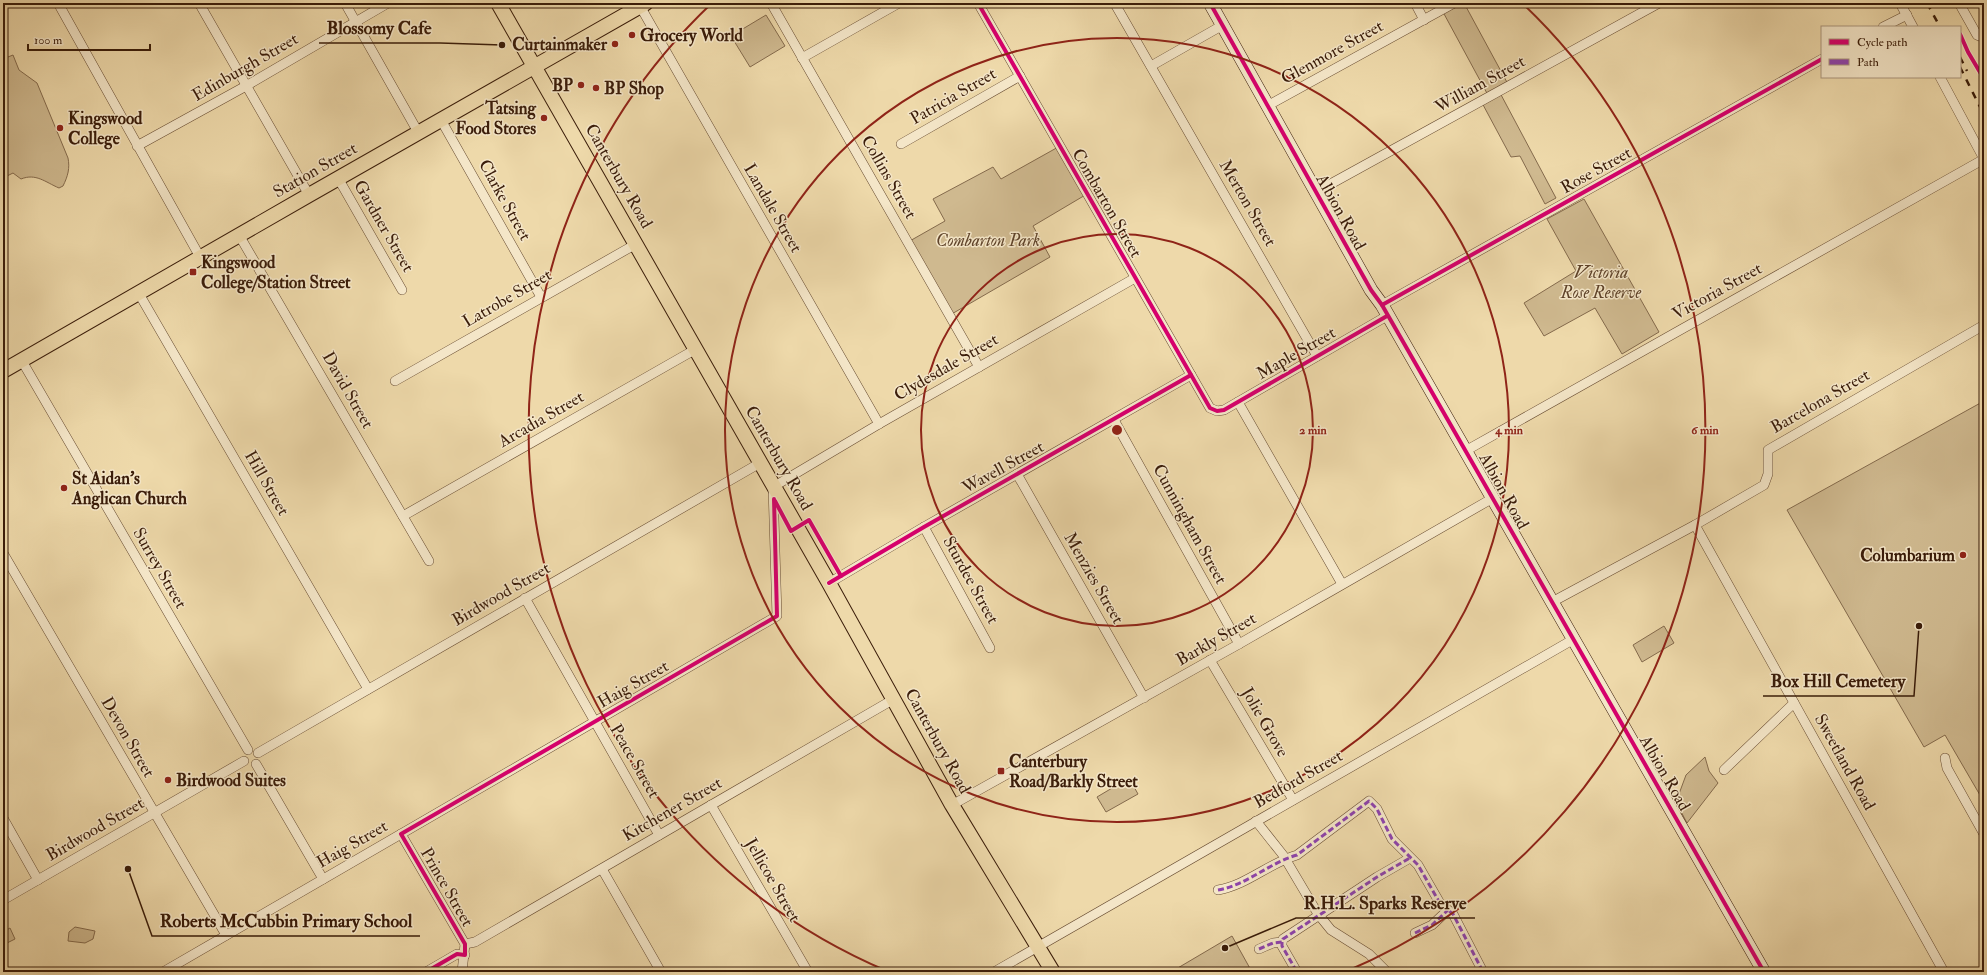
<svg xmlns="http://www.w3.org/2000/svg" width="1987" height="975" font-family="'IM FELL Double Pica',serif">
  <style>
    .green { fill: #cfb98f; stroke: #846a4c }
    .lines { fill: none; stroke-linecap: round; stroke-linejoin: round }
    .street-casing { stroke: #674b31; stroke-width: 10 }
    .secondary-casing { stroke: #3a1c09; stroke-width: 14 }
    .primary-casing { stroke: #3a1c09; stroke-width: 16 }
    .street { stroke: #f4e6c8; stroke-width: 9 }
    .secondary { stroke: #f4e6c8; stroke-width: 13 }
    .primary { stroke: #eed9aa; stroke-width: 14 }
    .rail { stroke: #3a1c09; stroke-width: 2.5; stroke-dasharray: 7 7; stroke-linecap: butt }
    .quiet { stroke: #8e44ad; stroke-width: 3; stroke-dasharray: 6 3; stroke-linecap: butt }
    .cycleway-casing { stroke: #f4e6c8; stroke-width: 6 }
    .cycleway { stroke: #d6006c; stroke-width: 4 }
    .ring { fill: none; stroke: #8f2418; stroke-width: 2 }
    .poi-dot { fill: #8f2418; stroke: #f4e6c8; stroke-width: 1.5 }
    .labels { text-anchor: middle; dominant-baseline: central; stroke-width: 3; stroke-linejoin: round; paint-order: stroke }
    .poi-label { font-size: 17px; font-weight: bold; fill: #3a1c09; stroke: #f4e6c8; text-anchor: start }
    .street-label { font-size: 17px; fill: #3a1c09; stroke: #f4e6c8 }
    .park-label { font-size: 17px; font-style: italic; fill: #5f432a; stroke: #f4e6c8 }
    .centre { fill: #8f2418; stroke: #f4e6c8; stroke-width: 2 }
    .ring-label { font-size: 12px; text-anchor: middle; font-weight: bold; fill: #8f2418; stroke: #f4e6c8; stroke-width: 3; stroke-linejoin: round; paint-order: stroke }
    .leader { fill: none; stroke: #3a1c09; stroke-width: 1.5 }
    .callout-dot { fill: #3a1c09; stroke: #f4e6c8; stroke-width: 1.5 }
    .callout-label { font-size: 18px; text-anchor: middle; font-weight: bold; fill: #3a1c09; stroke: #f4e6c8; stroke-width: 3; stroke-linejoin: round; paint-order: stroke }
  </style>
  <rect width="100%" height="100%" fill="#eed9aa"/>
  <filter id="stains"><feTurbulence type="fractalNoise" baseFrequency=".005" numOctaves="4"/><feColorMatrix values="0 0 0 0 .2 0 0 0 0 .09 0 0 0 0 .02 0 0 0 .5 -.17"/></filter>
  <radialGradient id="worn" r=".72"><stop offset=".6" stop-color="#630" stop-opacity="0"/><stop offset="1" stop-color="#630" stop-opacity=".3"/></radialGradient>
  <g class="green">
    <polygon points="1459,3 1464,3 1509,86 1499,91 1556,198 1545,204 1520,156 1511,157 1481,101 1489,97 1443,12"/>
    <polygon points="766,15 785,46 750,67 731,36"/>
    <path d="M 13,55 L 19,70 L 37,83 L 68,158 C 70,168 68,176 63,186 L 59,188 C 45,182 36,173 21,179 L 13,173 L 3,178 L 3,59 Z"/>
    <polygon points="1060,146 1087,194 1033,226 1050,257 950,315 908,242 945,221 933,199 993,167 1001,179"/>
    <polygon points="1584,199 1659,332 1622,354 1595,308 1544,336 1524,303 1576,271 1547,219"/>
    <polygon points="1984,401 1984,802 1945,735 1924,747 1787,510"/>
    <polygon points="1664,626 1674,643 1642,662 1633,645"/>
    <polygon points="1705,757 1709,771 1718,783 1687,823 1676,802 1686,775"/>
    <polygon points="1129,778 1138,794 1106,812 1097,797"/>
    <polygon points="75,927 95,931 93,939 85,943 68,941 69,932"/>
    <polygon points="10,928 15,939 3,945 3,932"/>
    <polygon points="1232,936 1252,972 1171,972"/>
  </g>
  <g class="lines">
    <defs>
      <g id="street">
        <polyline points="58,3 200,257"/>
        <polyline points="199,3 309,195"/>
        <polyline points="345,3 418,132"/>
        <polyline points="771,3 979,367"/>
        <polyline points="978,3 1210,408 1217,411 1224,410 1387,316"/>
        <polyline points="1415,3 1424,20"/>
        <polyline points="1900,3 1913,27"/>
        <polyline points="1959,3 1977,35 1982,37 1984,36"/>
        <polyline points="1115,4 1317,356"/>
        <polyline points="640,6 879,424"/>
        <polyline points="1883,27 1907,15"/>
        <polyline points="802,58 899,3"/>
        <polyline points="1151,66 1223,25"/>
        <polyline points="1940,77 1984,159"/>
        <polyline points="1267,106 1454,3"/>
        <polyline points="441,120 541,297"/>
        <polyline points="901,144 1020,76"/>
        <polyline points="137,146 246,86 388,3"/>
        <polyline points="338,178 402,290"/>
        <polyline points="1316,192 1659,3"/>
        <polyline points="239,235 429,561"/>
        <polyline points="138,292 368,689"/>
        <polyline points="1382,305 1822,59"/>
        <polyline points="22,361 248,750"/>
        <polyline points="395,381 636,244"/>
        <polyline points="1238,402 1342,584"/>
        <polyline points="1114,420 1239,644"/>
        <polyline points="1467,450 1984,159"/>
        <polyline points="1017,474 1144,698"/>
        <polyline points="403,516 696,349"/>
        <polyline points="1695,525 1944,972"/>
        <polyline points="924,527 990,648"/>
        <polyline points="3,553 226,935"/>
        <polyline points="829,583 924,527 1191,375"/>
        <polyline points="525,598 659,835"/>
        <polyline points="1552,602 1695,525 1764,485 1768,474 1768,450 1984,325"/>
        <polyline points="1210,660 1293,800"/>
        <polyline points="258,753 760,463"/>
        <polyline points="1945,758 1947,768 1984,834"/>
        <polyline points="256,764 323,879"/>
        <polyline points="1724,770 1794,703"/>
        <polyline points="711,805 808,972"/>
        <polyline points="952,805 1239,644 1493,498"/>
        <polyline points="3,818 38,880"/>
        <polyline points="1256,821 1283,855 1318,914 1331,930 1369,954 1387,972"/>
        <polyline points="401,834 465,944 462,972"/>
        <polyline points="602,869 661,972"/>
        <path d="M 1218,890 C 1247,885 1269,863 1297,855 L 1369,801 L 1377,809 L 1392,839 L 1418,865 L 1441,905 L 1453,914 L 1481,968"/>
        <polyline points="3,900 244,761"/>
        <polyline points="1415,933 1432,925 1448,910"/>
        <polyline points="1282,942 1282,946 1297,972"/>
        <polyline points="465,944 475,942 894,699"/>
        <polyline points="1259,949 1273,943 1282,942 1283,939 1377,877 1410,858"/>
        <polyline points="163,972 777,616 773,487 879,424 1135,278"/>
        <polyline points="426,972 457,954 465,955"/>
        <polyline points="994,972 1574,639"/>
      </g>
      <polyline id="secondary" points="1210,3 1371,290 1382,305 1764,972"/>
      <g id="primary">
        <polyline points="498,3 829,583 952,805 1053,972"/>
        <polyline points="3,371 309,195 646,3"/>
      </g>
    </defs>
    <use href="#street" class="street-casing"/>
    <use href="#secondary" class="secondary-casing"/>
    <use href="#primary" class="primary-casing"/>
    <use href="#street" class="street"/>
    <use href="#secondary" class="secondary"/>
    <use href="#primary" class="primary"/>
    <g class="rail">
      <polyline points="1927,3 1940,27"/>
      <polyline points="1960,57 1967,71"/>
      <polyline points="1960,67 1984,115"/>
    </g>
    <g class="quiet">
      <path d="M 1218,890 C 1247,885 1269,863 1297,855 L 1369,801 L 1377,809 L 1392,839 L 1418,865 L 1441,905 L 1453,914 L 1481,968"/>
      <polyline points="1415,933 1432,925 1448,910"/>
      <polyline points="1282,942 1282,946 1297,972"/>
      <polyline points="1259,949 1273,943 1282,942 1283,939 1377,877 1410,858"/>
    </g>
    <defs>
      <g id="cycleway">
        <polyline points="978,3 1210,408 1217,411 1224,410 1387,316"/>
        <polyline points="1210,3 1371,290 1382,305 1764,972"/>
        <polyline points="1960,34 1968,52 1984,79"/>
        <polyline points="1382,305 1822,59"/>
        <polyline points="775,501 791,531 809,520 841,576"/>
        <polyline points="829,583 924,527 1191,375"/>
        <polyline points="426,972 457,954 465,955 465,944 401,834 777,616 774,499"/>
      </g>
    </defs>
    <use href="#cycleway" class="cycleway-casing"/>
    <use href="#cycleway" class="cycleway"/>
  </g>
  <g class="ring">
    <circle cx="1117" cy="430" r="196"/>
    <circle cx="1117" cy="430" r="392"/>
    <path d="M887 971A588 588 0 0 1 712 3M1522 3A588 588 0 0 1 1347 971"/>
  </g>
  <g class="poi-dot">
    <circle cx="632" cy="35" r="4"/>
    <circle cx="615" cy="44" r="4"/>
    <circle cx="581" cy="85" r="4"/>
    <circle cx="596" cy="88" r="4"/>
    <circle cx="544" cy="118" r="4"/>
    <circle cx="60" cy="128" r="4"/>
    <rect x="189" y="268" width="8" height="8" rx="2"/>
    <circle cx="64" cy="488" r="4"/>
    <circle cx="1963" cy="555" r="4"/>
    <rect x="997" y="767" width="8" height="8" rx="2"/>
    <circle cx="168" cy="780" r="4"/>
  </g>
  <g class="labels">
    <g class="poi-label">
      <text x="640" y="35">Grocery World</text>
      <text x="607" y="44" text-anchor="end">Curtainmaker</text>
      <text x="573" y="85" text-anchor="end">BP</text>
      <text x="604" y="88">BP Shop</text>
      <text x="536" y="108" text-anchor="end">Tatsing<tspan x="536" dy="20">Food Stores</tspan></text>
      <text x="68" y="118">Kingswood<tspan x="68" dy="20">College</tspan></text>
      <text x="201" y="262">Kingswood<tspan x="201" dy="20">College/Station Street</tspan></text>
      <text x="72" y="478">St Aidan's<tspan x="72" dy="20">Anglican Church</tspan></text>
      <text x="1955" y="555" text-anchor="end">Columbarium</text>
      <text x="1009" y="761">Canterbury<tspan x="1009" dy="20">Road/Barkly Street</tspan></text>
      <text x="176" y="780">Birdwood Suites</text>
    </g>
    <g class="street-label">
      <text transform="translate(1332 52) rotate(-29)">Glenmore Street</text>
      <text transform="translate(245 67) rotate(-30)">Edinburgh Street</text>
      <text transform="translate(1480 84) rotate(-29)">William Street</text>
      <text transform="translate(953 96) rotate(-30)">Patricia Street</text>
      <text transform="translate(315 170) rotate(-30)">Station Street</text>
      <text transform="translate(1596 170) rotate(-29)">Rose Street</text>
      <text transform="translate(619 176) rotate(60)">Canterbury Road</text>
      <text transform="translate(889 177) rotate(60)">Collins Street</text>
      <text transform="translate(505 200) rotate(61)">Clarke Street</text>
      <text transform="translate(1107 203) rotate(60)">Combarton Street</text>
      <text transform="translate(1248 203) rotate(60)">Merton Street</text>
      <text transform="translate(773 208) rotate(60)">Landale Street</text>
      <text transform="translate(1341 212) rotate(61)">Albion Road</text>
      <text transform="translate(384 226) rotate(60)">Gardner Street</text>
      <text transform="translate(1717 291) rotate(-29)">Victoria Street</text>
      <text transform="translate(507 298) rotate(-30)">Latrobe Street</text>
      <text transform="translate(1296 353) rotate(-30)">Maple Street</text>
      <text transform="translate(946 367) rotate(-30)">Clydesdale Street</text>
      <text transform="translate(348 390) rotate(60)">David Street</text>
      <text transform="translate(1820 401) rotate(-30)">Barcelona Street</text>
      <text transform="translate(541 419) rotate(-30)">Arcadia Street</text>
      <text transform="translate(779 458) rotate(60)">Canterbury Road</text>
      <text transform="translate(1003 467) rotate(-29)">Wavell Street</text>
      <text transform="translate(267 483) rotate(60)">Hill Street</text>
      <text transform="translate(1504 491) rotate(61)">Albion Road</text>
      <text transform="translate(1190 524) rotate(61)">Cunningham Street</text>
      <text transform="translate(160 568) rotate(60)">Surrey Street</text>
      <text transform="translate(1094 578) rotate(60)">Menzies Street</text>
      <text transform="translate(971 580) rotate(61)">Sturdee Street</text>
      <text transform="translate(501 594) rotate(-30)">Birdwood Street</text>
      <text transform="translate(1216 639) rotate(-30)">Barkly Street</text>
      <text transform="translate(633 684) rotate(-30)">Haig Street</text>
      <text transform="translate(1265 722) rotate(60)">Jolie Grove</text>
      <text transform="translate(128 737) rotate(60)">Devon Street</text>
      <text transform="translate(938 741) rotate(61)">Canterbury Road</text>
      <text transform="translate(635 761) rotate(60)">Peace Street</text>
      <text transform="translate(1845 762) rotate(61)">Sweetland Road</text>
      <text transform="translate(1665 773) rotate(60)">Albion Road</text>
      <text transform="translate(1298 779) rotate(-30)">Bedford Street</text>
      <text transform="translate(672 809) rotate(-30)">Kitchener Street</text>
      <text transform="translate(95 829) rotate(-30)">Birdwood Street</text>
      <text transform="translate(352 844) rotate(-30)">Haig Street</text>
      <text transform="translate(773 880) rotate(60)">Jellicoe Street</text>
      <text transform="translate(447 887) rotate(60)">Prince Street</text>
    </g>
    <g class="park-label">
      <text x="988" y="240">Combarton Park</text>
      <text x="1601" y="272">Victoria<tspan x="1601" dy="20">Rose Reserve</tspan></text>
    </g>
  </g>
  <circle cx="1117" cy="430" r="6" class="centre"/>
  <g class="ring-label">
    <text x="1313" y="434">2 min</text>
    <text x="1509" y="434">4 min</text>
    <text x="1705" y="434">6 min</text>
  </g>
  <path class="leader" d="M502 45L440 43H319M1919 626L1914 696H1763M1225 948L1296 918H1475M128 869L152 936H420"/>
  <g class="callout-dot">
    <circle cx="502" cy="45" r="4"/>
    <circle cx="1919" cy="626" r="4"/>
    <circle cx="1225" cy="948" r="4"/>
    <circle cx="128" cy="869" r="4"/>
  </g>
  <g class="callout-label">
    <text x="379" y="34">Blossomy Cafe</text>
    <text x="1838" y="687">Box Hill Cemetery</text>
    <text x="1385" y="909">R.H.L. Sparks Reserve</text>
    <text x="286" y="927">Roberts McCubbin Primary School</text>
  </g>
  <rect width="1987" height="975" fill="none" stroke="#eed9aa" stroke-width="16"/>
  <rect x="4" y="4" width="1979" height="967" fill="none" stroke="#3a1c09" stroke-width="2"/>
  <rect x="8" y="8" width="1971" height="959" fill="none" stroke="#3a1c09"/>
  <rect x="1821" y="26" width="140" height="52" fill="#f4e6c8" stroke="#aa957c"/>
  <rect x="1829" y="39" width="20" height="6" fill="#d6006c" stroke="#aa957c"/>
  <text x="1857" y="46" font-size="12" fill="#3a1c09">Cycle path</text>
  <rect x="1829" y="59" width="20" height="6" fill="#8e44ad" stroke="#aa957c"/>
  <text x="1857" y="66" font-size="12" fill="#3a1c09">Path</text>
  <path d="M28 44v6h122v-6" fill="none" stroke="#3a1c09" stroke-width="2"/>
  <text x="34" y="44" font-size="12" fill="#3a1c09" stroke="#f4e6c8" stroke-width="3" paint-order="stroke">100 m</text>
  <rect width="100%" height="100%" filter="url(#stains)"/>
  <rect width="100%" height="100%" fill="url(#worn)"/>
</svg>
